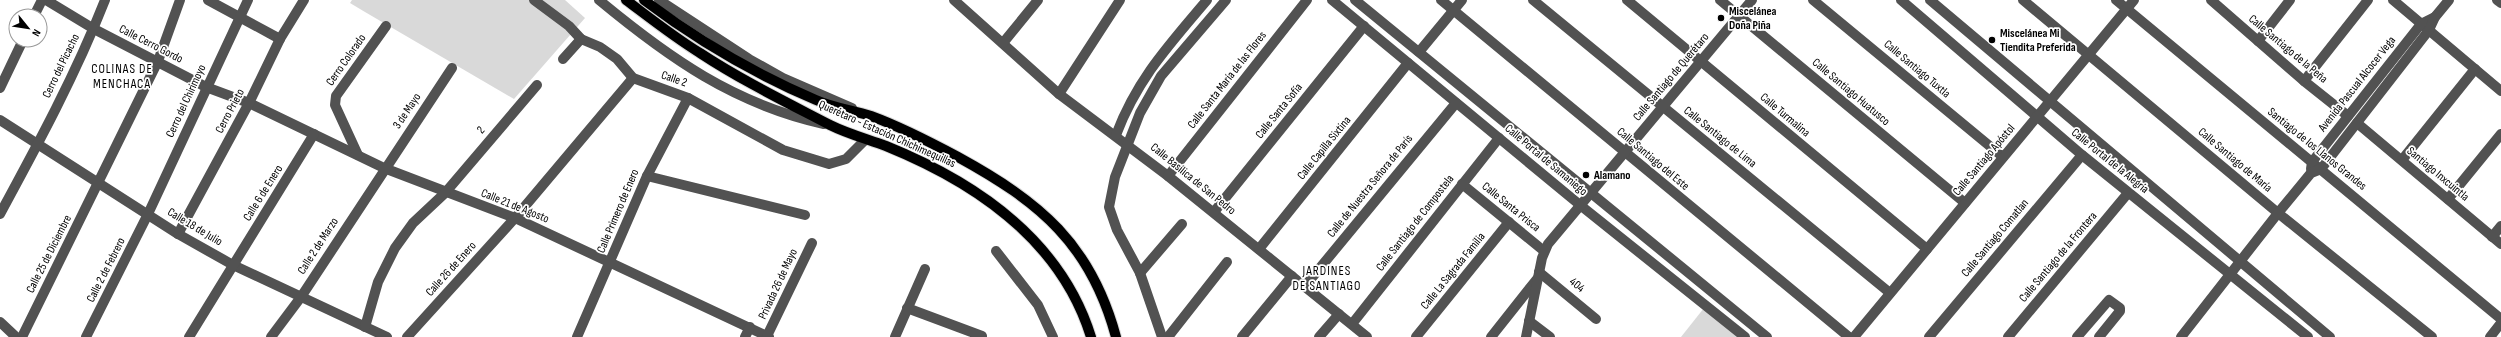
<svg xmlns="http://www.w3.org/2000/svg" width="2501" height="337" font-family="'Sofia Sans Condensed',sans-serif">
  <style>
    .green { fill: #d9d9d9 }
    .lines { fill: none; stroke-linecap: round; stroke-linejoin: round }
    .major-casing { stroke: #dbdbdb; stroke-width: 12 }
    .minor { stroke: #525252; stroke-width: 10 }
    .major { stroke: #000; stroke-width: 10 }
    .poi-dot { fill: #000; stroke: #fff; stroke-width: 1.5 }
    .labels { text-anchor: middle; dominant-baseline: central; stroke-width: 3.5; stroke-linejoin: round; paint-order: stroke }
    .poi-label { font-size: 12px; font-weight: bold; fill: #000; stroke: #fff; text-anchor: start }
    .street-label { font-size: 12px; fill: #000; stroke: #fff }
    .neighbourhood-label { font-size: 13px; letter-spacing: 1px; fill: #000; stroke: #fff }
  </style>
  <rect width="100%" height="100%" fill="#fff"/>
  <g class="green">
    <polygon points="352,0 565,0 585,18 514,99 365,12 350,3"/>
    <polygon points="1704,308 1738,337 1681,337"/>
  </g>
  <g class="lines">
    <defs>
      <g id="major">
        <path d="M 626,0 C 650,18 674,37 700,53 C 741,80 786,102 830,125 C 848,134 867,139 886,146 C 975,182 1061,240 1091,337"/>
        <path d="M 644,0 C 697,40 755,74 816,100 C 834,108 853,110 871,116 C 901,127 930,142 958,157 C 1040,202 1091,244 1116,337"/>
      </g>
    </defs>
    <use href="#major" class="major-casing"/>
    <g class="minor">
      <polyline points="46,0 94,29 206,87 249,103 384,168 515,218 769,337"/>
      <polyline points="208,0 280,39"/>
      <polyline points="534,0 569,26 581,39"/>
      <path d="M 599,0 C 669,58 734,104 824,124"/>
      <polyline points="659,0 749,59 783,78 852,108"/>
      <polyline points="954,0 1059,94 1168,176 1367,337"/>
      <polyline points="1332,0 1580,205 1745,337"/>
      <polyline points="1355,0 1767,337"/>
      <polyline points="1441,0 1849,337"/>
      <polyline points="1533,0 1890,293"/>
      <polyline points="1627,0 1927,249"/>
      <polyline points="1720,0 1965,203"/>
      <polyline points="1813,0 2003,157"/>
      <polyline points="1901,0 2082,155 2308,337"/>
      <polyline points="1930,0 2330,337"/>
      <polyline points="2023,0 2278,213 2432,337"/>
      <polyline points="2116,0 2501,319"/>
      <polyline points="2211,0 2304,81 2348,116"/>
      <polyline points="2393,0 2501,91"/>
      <polyline points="2497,0 2501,3"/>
      <polyline points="34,16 42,0"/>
      <polyline points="2258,41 2290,0"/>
      <polyline points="1003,43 1038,0"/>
      <polyline points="1419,52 1462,0"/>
      <polyline points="563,59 581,39 600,47 617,59 633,78 688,98 783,150 829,164 846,159 865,140"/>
      <polyline points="2304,81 2368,0"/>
      <polyline points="0,88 23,40"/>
      <polyline points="1059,94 1120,0"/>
      <polyline points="0,120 178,234 233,265 387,337"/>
      <polyline points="2357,123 2501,244"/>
      <path d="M 1116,135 C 1137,79 1169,45 1207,0"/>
      <polyline points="358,155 335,105 336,96 386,26"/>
      <polyline points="2402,160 2475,69"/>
      <polyline points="2311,169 2312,162 2421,24 2435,17"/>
      <polyline points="647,176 805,215"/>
      <polyline points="1168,176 1307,0"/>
      <polyline points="1462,184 1544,251"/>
      <polyline points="2448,199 2501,134"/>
      <polyline points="1214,212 1364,26"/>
      <path d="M 0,214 C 38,144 76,74 105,0"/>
      <polyline points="178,234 249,103 280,39 304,0"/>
      <polyline points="2492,237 2501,226"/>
      <polyline points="1259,249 1408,63"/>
      <polyline points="996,251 1038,305 1053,337"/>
      <polyline points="1539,272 1596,319"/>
      <polyline points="1140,273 1182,224"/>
      <polyline points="1305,286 1456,103"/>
      <polyline points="907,308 982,336"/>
      <polyline points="1529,321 1550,337"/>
      <polyline points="0,322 16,337"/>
      <polyline points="1352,324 1499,138"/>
      <polyline points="365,327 378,282 395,248 413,223 445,193 537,85"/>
      <polyline points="767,336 812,243"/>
      <polyline points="22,337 158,61 180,0"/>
      <polyline points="86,337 148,214 248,0"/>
      <polyline points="189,337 314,134"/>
      <polyline points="271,337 301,297 452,68"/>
      <polyline points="407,337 515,218 633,78"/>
      <polyline points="577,337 647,176 688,98"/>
      <polyline points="745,337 750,327"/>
      <polyline points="895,337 925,269"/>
      <polyline points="1162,337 1140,273 1117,230 1109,207 1115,177 1140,113 1161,76 1226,0"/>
      <polyline points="1168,337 1227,262"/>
      <polyline points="1242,337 1292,276"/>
      <polyline points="1319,337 1339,314"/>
      <polyline points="1416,337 1509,222"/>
      <polyline points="1491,337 1537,279"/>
      <polyline points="1526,337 1542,258 1548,244 1752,0"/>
      <polyline points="1854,337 2134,0"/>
      <polyline points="1929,337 2082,155"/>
      <polyline points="2008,337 2128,193"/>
      <polyline points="2077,337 2109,300 2120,308 2120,311 2099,337"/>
      <polyline points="2181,337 2278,213 2311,173 2321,169 2429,30 2435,17 2449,0"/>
      <polyline points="2490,337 2501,323"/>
    </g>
    <use href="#major" class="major"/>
  </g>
  <g class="poi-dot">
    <circle cx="1721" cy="18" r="4"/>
    <circle cx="1992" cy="40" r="4"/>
    <circle cx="1586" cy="175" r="4"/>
  </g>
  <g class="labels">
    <g class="poi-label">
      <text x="1729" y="11">Miscelánea<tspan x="1729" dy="14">Doña Piña</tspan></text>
      <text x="2000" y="33">Miscelánea Mi<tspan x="2000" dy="14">Tiendita Preferida</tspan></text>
      <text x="1594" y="175">Alamano</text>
    </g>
    <g class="street-label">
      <text transform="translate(151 44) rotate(27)">Calle Cerro Gordo</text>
      <text transform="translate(2288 49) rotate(40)">Calle Santiago de la Peña</text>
      <text transform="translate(346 60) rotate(-55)">Cerro Colorado</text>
      <text transform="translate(61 66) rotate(-64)">Cerro del Picacho</text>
      <text transform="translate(1917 69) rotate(40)">Calle Santiago Tuxtla</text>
      <text transform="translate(1671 77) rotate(-50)">Calle Santiago de Querétaro</text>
      <text transform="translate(674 79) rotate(19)">Calle 2</text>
      <text transform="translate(1227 80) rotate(-52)">Calle Santa María de las Flores</text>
      <text transform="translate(2357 84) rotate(-52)">Avenida Pascual Alcocer Vega</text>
      <text transform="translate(1851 92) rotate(40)">Calle Santiago Huatusco</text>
      <text transform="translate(186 101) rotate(-65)">Cerro del Chirimoyo</text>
      <text transform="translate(230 111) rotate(-62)">Cerro Prieto</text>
      <text transform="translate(407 111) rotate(-56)">3 de Mayo</text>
      <text transform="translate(1279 111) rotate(-51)">Calle Santa Sofía</text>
      <text transform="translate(1785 115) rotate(40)">Calle Turmalina</text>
      <text transform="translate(481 130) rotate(-49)">2</text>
      <text transform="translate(887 134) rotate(24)">Querétaro - Estación Chichimequillas</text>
      <text transform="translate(1720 137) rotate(39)">Calle Santiago de Lima</text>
      <text transform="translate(1324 148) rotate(-51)">Calle Capilla Sixtina</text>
      <text transform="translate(2317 149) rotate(39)">Santiago de los Llanos Grandes</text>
      <text transform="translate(1653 159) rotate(40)">Calle Santiago del Este</text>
      <text transform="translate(1546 160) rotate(40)">Calle Portal de Samaniego</text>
      <text transform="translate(1984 160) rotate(-50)">Calle Santiago Apóstol</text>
      <text transform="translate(2235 160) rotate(40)">Calle Santiago de María</text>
      <text transform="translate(2110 161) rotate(39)">Calle Portal de la Alegría</text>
      <text transform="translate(2438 174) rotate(40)">Santiago Inxcuintla</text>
      <text transform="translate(1193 179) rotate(39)">Calle Basílica de San Pedro</text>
      <text transform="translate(1370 186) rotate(-51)">Calle de Nuestra Señora de París</text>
      <text transform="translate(263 193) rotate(-58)">Calle 6 de Enero</text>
      <text transform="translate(515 206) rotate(22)">Calle 21 de Agosto</text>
      <text transform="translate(1511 207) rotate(39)">Calle Santa Prisca</text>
      <text transform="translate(618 211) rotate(-67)">Calle Primero de Enero</text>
      <text transform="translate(1415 223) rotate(-52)">Calle Santiago de Compostela</text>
      <text transform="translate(195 227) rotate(31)">Calle 18 de Julio</text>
      <text transform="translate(1995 238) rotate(-50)">Calle Santiago Comatlan</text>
      <text transform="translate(318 246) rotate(-57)">Calle 2 de Marzo</text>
      <text transform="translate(49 254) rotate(-63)">Calle 25 de Diciembre</text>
      <text transform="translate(2058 257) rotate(-50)">Calle Santiago de la Frontera</text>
      <text transform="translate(451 269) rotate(-48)">Calle 26 de Enero</text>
      <text transform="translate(106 270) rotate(-63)">Calle 2 de Febrero</text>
      <text transform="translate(1453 271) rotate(-51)">Calle La Sagrada Familia</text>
      <text transform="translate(778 284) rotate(-65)">Privada 26 de Mayo</text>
      <text transform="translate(1577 285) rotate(40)">404</text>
    </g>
    <g class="neighbourhood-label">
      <text x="122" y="69">COLINAS DE<tspan x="122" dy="15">MENCHACA</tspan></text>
      <text x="1327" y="271">JARDINES<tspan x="1327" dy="15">DE SANTIAGO</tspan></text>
    </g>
  </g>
  <g transform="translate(28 28) rotate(120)"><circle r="19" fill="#ffffff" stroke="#999999"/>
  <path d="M0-3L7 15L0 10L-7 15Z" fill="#000000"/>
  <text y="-6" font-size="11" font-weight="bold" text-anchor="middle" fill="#000000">N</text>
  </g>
</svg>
